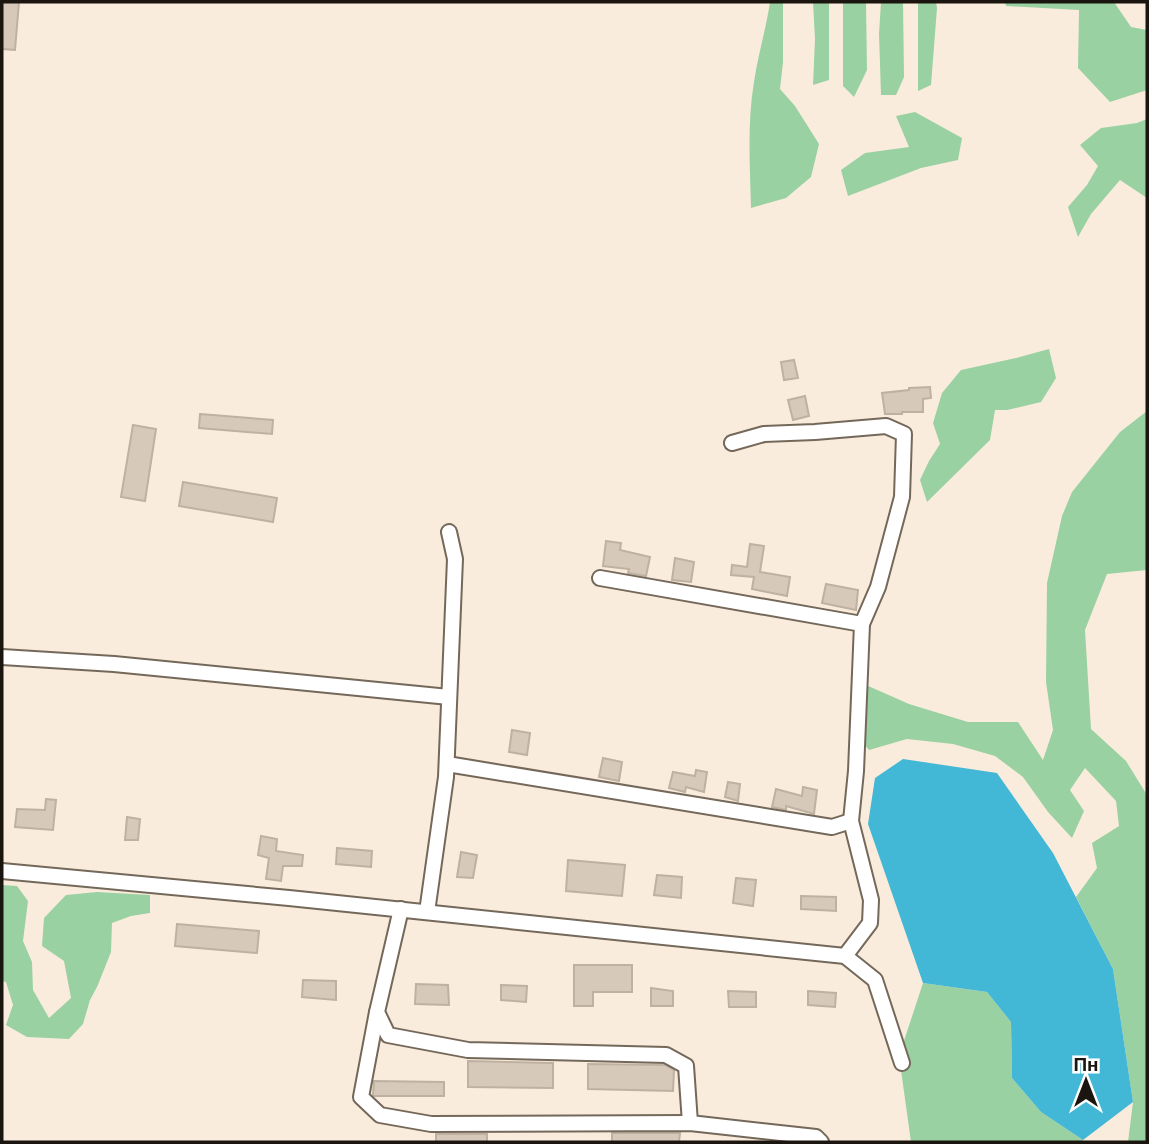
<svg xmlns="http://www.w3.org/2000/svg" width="1149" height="1144" font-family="Helvetica,sans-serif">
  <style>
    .green { fill: #9ad1a2 }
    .water { fill: #43b7d6 }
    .building { fill: #d7c9ba; stroke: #beb1a2; stroke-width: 2 }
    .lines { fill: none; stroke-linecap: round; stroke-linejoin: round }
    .minor-casing { stroke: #74685a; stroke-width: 18 }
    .minor { stroke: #fff; stroke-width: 14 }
  </style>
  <rect width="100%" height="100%" fill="#faecdc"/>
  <g class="green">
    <path d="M 770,2 L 783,2 L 783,62 L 780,89 L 795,106 L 819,144 L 811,177 L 786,198 L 751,208 C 750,167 747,123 754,82 C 758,55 766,29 770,2 Z"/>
    <polygon points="813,2 829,2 829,80 813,85 815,39"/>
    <polygon points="843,2 866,2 867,70 854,97 843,86"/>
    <polygon points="881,2 903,2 904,77 896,95 881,95 879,34"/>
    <polygon points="918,2 936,2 937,8 931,85 918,91"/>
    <polygon points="1005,2 1114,2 1131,27 1147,30 1147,90 1110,102 1078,68 1079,10 1006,6"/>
    <polygon points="915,112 962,138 958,160 921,168 848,196 841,170 865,153 909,147 896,116"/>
    <polygon points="1147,119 1147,198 1120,180 1091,214 1078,237 1068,207 1087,185 1098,166 1080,145 1101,128 1137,123"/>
    <polygon points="1049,349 1056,378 1041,402 1007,410 995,410 990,440 927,502 920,480 929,461 940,444 933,423 942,393 961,370 1016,358"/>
    <polygon points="1147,411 1147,570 1107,574 1085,630 1091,729 1126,761 1147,795 1147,1142 1128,1142 1133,1102 1113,969 1076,897 1097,868 1092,843 1119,826 1116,801 1085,768 1070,790 1084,811 1072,838 1048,812 1023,777 995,756 953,744 907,739 869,750 849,727 857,681 909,704 968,722 1018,722 1043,760 1053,730 1046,682 1047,583 1062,516 1072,492 1120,432"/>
    <polygon points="2,885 17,886 28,901 23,941 32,962 33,990 49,1018 71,998 64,961 42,946 44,918 66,895 97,892 150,895 150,913 131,916 112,923 111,952 97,987 90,1000 83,1024 69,1039 27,1037 6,1025 13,1005 6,982 2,981"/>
    <polygon points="923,983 987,992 1011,1022 1012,1078 1041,1112 1083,1140 1083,1142 911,1142 899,1056"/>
  </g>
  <polygon class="water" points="903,759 997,773 1053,853 1113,969 1133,1102 1083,1140 1041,1112 1012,1078 1011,1022 987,992 923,983 868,824 875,778"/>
  <g class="building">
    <polygon points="2,2 19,2 15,50 2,49"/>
    <polygon points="794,360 798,378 784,380 781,362"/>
    <polygon points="930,387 931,398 923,399 923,412 902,412 902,414 885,414 882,393 909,390 909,388"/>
    <polygon points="805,396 809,416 793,420 788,400"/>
    <polygon points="200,414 273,420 272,434 199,428"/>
    <polygon points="133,425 156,429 145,501 121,497"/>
    <polygon points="183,482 277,498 273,522 179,506"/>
    <polygon points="606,541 621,543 620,550 650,557 646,576 628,573 629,569 603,566"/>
    <polygon points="750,544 764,546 760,572 790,577 787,596 752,589 754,577 731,575 732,565 747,567"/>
    <polygon points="675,558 694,562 691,582 672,580"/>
    <polygon points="826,584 858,590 856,610 822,603"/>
    <polygon points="512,730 530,733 527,755 509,752"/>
    <polygon points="603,758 622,762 619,781 599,777"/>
    <polygon points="696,770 707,772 704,792 686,787 685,792 669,788 673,772 695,776"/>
    <polygon points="728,782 740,784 738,801 725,797"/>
    <polygon points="803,787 817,790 814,814 786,806 786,810 772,807 776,789 802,796"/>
    <polygon points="46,799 56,800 53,830 15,827 17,809 45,810"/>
    <polygon points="127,817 140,819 138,840 125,840"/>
    <polygon points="261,836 277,839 276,851 303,855 302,866 283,866 281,881 266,879 269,858 258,855"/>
    <polygon points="337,848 372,851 371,867 336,864"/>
    <polygon points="461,852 477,855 473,878 457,877"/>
    <polygon points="568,860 625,865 622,896 566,891"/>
    <polygon points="657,875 682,877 681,898 654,895"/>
    <polygon points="736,878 756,880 753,906 733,903"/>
    <polygon points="801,896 836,897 836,911 801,909"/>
    <polygon points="177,924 259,931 257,953 175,946"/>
    <polygon points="574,965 632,965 632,992 593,992 593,1006 574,1006"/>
    <polygon points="303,980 336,981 336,1000 302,997"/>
    <polygon points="416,984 448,985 449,1005 415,1004"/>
    <polygon points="501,985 527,986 526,1002 501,1000"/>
    <polygon points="651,988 673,991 673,1006 651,1006"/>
    <polygon points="728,991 756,992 756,1007 729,1007"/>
    <polygon points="808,991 836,993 835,1007 808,1005"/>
    <polygon points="468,1061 553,1063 553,1088 468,1087"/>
    <polygon points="588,1064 665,1065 674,1070 673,1091 588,1089"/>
    <polygon points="374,1081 444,1082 444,1096 374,1096 373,1095"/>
    <polygon points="612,1133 680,1133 679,1142 612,1142"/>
    <rect x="436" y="1134" width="51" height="8"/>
  </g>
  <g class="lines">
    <defs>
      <g id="minor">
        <polyline points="732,443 764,434 815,432 886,426 904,434 902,497 878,587 862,624"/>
        <polyline points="600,578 862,624 856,771 851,821 871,900 870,923 845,956"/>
        <polyline points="2,657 114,664 449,697"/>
        <polyline points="447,764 832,827 851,821"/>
        <polyline points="2,871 289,898 845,956 875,980 902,1063"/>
        <polyline points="401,909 377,1012 388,1035 468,1050 666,1055 686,1066 690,1123"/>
        <polyline points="427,912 446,777 455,559 449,532"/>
        <polyline points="377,1012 361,1097 380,1115 431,1124 690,1123 816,1137 821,1142"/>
      </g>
    </defs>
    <use href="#minor" class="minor-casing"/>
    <use href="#minor" class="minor"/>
  </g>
  <rect width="1149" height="1144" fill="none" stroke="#1a150f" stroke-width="7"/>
  <g transform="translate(1086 1081)" stroke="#ffffff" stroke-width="5" paint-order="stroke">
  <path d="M0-5L12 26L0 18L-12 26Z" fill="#1a150f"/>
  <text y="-10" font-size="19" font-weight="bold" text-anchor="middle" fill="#1a150f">Пн</text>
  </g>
</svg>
